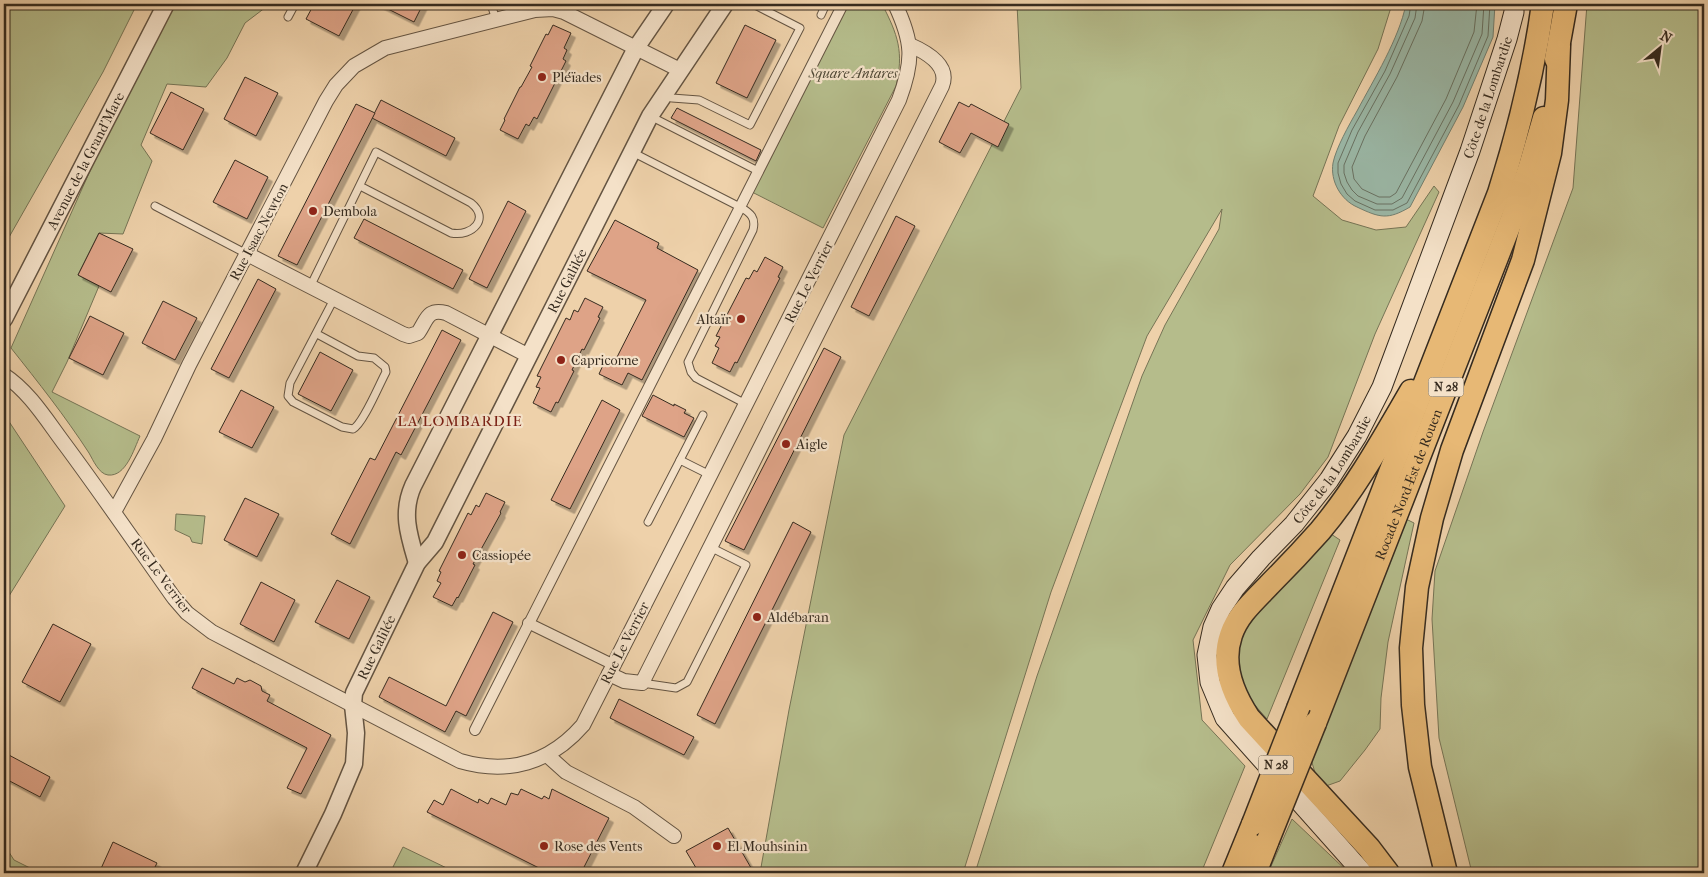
<svg xmlns="http://www.w3.org/2000/svg" width="1708" height="877" font-family="'IM FELL French Canon',serif">
  <style>
    .green { fill: #b5bc8b; stroke: #767455 }
    .water { fill: #9ab7a6; stroke: #727f70 }
    .lines { fill: none; stroke-linecap: round; stroke-linejoin: round }
    .shore { stroke: #687162; stroke-width: 1 }
    .building { fill: #dea387; stroke: #362b1f; filter: url(#shadow) }
    .service-casing { stroke: #645442; stroke-width: 9 }
    .pedestrian-casing { stroke: #645442; stroke-width: 12 }
    .minor-casing { stroke: #645442; stroke-width: 16 }
    .tertiary-casing { stroke: #645442; stroke-width: 19 }
    .secondary-casing { stroke: #362b1f; stroke-width: 21 }
    .trunk-casing { stroke: #362b1f; stroke-width: 25 }
    .service { stroke: #f4e1c8; stroke-width: 7 }
    .pedestrian { stroke: #f4e1c8; stroke-width: 10 }
    .minor { stroke: #f4e1c8; stroke-width: 14 }
    .tertiary { stroke: #f4e1c8; stroke-width: 16 }
    .secondary { stroke: #f4e1c8; stroke-width: 19 }
    .trunk { stroke: #e7b875; stroke-width: 22 }
    .trunk-bridge-casing { stroke: #362b1f; stroke-width: 25; stroke-linecap: butt }
    .trunk-bridge { stroke: #e7b875; stroke-width: 22 }
    .poi-dot { fill: #8f2418; stroke: #f4e1c8; stroke-width: 2 }
    .labels { text-anchor: middle; dominant-baseline: central; stroke-width: 4.5; stroke-linejoin: round; paint-order: stroke }
    .shield { fill: #f4e1c8; stroke: #6f6252; stroke-width: 1 }
    .shield-label { font-size: 12px; font-weight: bold; fill: #362b1f }
    .park-label { font-size: 14px; font-style: italic; fill: #4f4835; stroke: #f4e1c8 }
    .poi-label { font-size: 14px; fill: #362b1f; stroke: #f4e1c8; text-anchor: start }
    .street-label { font-size: 14px; fill: #362b1f; stroke: #f4e1c8 }
    .neighbourhood-label { font-size: 15px; letter-spacing: 1px; fill: #7a1f14; stroke: #f4e1c8 }
  </style>
  <defs>
    <filter id="shadow"><feDropShadow dx="4.5" dy="4.5" stdDeviation="0" flood-color="#0004"/></filter>
  </defs>
  <rect width="100%" height="100%" fill="#eed1aa"/>
  <filter id="stains"><feTurbulence type="fractalNoise" baseFrequency=".004" numOctaves="4"/><feColorMatrix values="0 0 0 0 .2 0 0 0 0 .09 0 0 0 0 .02 0 0 0 .5 -.17"/></filter>
  <radialGradient id="worn" r=".72"><stop offset=".6" stop-color="#630" stop-opacity="0"/><stop offset="1" stop-color="#630" stop-opacity=".3"/></radialGradient>
  <g class="green">
    <polygon points="4,4 137,4 103,72 4,246"/>
    <path d="M 170,4 L 270,4 L 245,23 L 227,58 L 206,87 L 167,84 L 141,145 L 152,161 L 123,234 L 99,233 L 78,275 L 99,286 L 67,362 L 52,392 L 140,436 C 134,449 126,477 108,475 C 99,474 93,460 89,453 C 65,416 38,382 11,348 L 102,144 Z"/>
    <path d="M 838,4 L 882,4 C 898,35 904,52 896,86 L 823,228 L 746,189 Z"/>
    <polygon points="1017,4 1392,4 1378,49 1339,126 1313,196 1342,220 1376,230 1406,227 1434,186 1439,192 1375,334 1328,457 1300,494 1230,565 1193,640 1202,720 1245,766 1201,873 975,873 1037,676 1142,376 1165,325 1219,229 1222,209 1147,336 1051,592 963,873 760,873 789,710 844,435 1021,88"/>
    <polygon points="1587,4 1704,4 1704,873 1472,873 1439,738 1432,619 1435,571 1483,432 1573,188"/>
    <polygon points="4,414 65,506 4,604"/>
    <polygon points="176,514 205,516 202,544 192,542 190,537 175,530"/>
    <polygon points="1406,519 1414,523 1388,642 1381,698 1380,729 1365,750 1340,781 1326,786 1316,776 1310,756"/>
    <polygon points="1328,532 1340,540 1267,719 1253,703 1239,677 1235,657 1242,631"/>
    <polygon points="1292,819 1349,873 1268,873"/>
    <polygon points="4,847 7,849 14,860 40,873 4,873"/>
    <polygon points="403,847 457,873 390,873"/>
  </g>
  <path class="water" d="M 1406,4 L 1495,4 L 1493,37 L 1463,107 L 1410,207 C 1388,220 1380,218 1357,207 C 1341,200 1330,181 1333,163 C 1336,148 1349,125 1357,111 C 1374,79 1399,39 1406,4 Z"/>
  <g class="lines">
    <g class="shore">
      <polyline points="1411,4 1409,16 1385,71 1352,130 1338,163 1338,173 1341,184 1347,194 1355,201 1375,210 1393,210 1407,203 1459,105 1488,36 1490,4"/>
      <polyline points="1417,4 1415,18 1390,74 1358,132 1344,165 1344,173 1347,182 1352,190 1358,196 1377,204 1392,204 1402,198 1453,102 1482,34 1484,4"/>
      <polyline points="1425,4 1422,21 1397,77 1365,136 1352,167 1354,179 1362,189 1379,197 1390,197 1396,193 1446,99 1474,32 1477,4"/>
    </g>
  </g>
  <g class="building">
    <polygon points="314,4 356,4 339,36 306,19"/>
    <polygon points="378,4 423,4 414,22"/>
    <polygon points="553,25 571,33 564,48 567,50 563,59 566,61 537,119 534,117 529,126 526,124 518,139 500,130 505,120 504,119 520,87 521,87 532,67 530,66 546,34 548,35"/>
    <polygon points="745,25 776,40 747,98 716,83"/>
    <polygon points="245,77 278,93 256,136 224,119"/>
    <polygon points="171,92 204,109 183,150 150,133"/>
    <polygon points="381,100 455,138 446,156 372,118"/>
    <polygon points="959,102 969,107 971,104 1009,124 998,147 971,133 960,153 939,142"/>
    <polygon points="356,104 375,113 297,265 278,256"/>
    <polygon points="677,108 761,150 756,161 671,118"/>
    <polygon points="235,160 268,177 247,219 213,202"/>
    <polygon points="508,201 526,211 487,288 469,279"/>
    <polygon points="896,216 915,226 869,316 851,307"/>
    <polygon points="364,219 463,270 453,289 354,238"/>
    <polygon points="615,220 659,243 657,248 698,270 642,380 628,373 622,385 599,374 605,361 613,365 646,300 587,271"/>
    <polygon points="99,233 133,249 111,292 78,275"/>
    <polygon points="765,257 783,267 778,277 780,278 737,363 735,362 730,372 712,363 719,348 715,346 720,337 716,336 746,278 749,279 754,270 757,272"/>
    <polygon points="258,279 276,289 229,378 211,369"/>
    <polygon points="585,298 603,307 598,317 600,318 584,350 582,349 572,370 574,371 558,403 556,402 551,412 533,403 540,388 536,387 541,377 537,376 566,318 570,320 574,310 578,312"/>
    <polygon points="163,301 197,318 175,360 142,343"/>
    <polygon points="90,316 124,333 103,375 69,358"/>
    <polygon points="442,330 461,340 401,455 396,452 350,544 331,534 370,458 375,460"/>
    <polygon points="824,348 841,357 744,550 725,541"/>
    <polygon points="320,352 353,370 331,411 298,394"/>
    <polygon points="241,390 274,407 252,448 219,432"/>
    <polygon points="653,395 674,406 674,404 686,410 684,413 694,418 684,437 642,416"/>
    <polygon points="602,400 620,410 570,509 551,500"/>
    <polygon points="486,493 505,502 500,512 501,513 473,564 475,565 458,598 457,597 452,606 433,597 441,583 437,581 441,572 439,571 468,513 471,515 476,505 479,507"/>
    <polygon points="245,498 279,514 257,557 224,540"/>
    <polygon points="793,522 811,532 715,724 697,715"/>
    <polygon points="337,580 370,597 349,639 315,622"/>
    <polygon points="261,582 295,600 274,642 240,624"/>
    <polygon points="493,612 513,622 466,716 456,711 445,732 379,697 389,677 446,706"/>
    <polygon points="53,624 91,644 60,702 22,682"/>
    <polygon points="202,668 234,684 237,678 245,682 250,680 261,686 262,691 270,695 267,701 331,735 301,794 287,788 307,748 192,688"/>
    <polygon points="619,699 694,737 684,755 610,718"/>
    <polygon points="7,754 50,777 40,797 4,778 4,760"/>
    <polygon points="451,789 478,803 479,799 488,804 491,798 506,805 511,793 518,795 521,789 542,799 544,796 549,799 552,789 609,818 581,873 549,873 427,812 434,800 443,805"/>
    <polygon points="728,828 754,873 699,873 686,851"/>
    <polygon points="113,842 157,863 152,873 99,873"/>
  </g>
  <g class="lines">
    <defs>
      <g id="service">
        <polyline points="491,4 496,20"/>
        <polyline points="821,15 826,4"/>
        <polyline points="288,17 295,4"/>
        <polyline points="664,96 672,98 699,100 750,125 800,28 753,4"/>
        <polyline points="650,116 758,171"/>
        <path d="M 632,152 L 740,207 C 751,213 756,218 753,230 L 688,362 L 691,372 L 696,378 L 746,404"/>
        <polyline points="155,206 247,254"/>
        <path d="M 310,287 L 376,152 L 471,203 C 490,218 473,237 451,233 L 360,186"/>
        <path d="M 317,334 L 358,356 L 374,358 L 385,367 L 386,372 C 379,385 363,424 353,429 L 342,427 L 293,402 L 288,396 L 290,383 L 334,299"/>
        <polyline points="680,460 703,415"/>
        <polyline points="648,522 680,460 710,475"/>
        <polyline points="642,683 676,688 687,682 746,565 710,547"/>
      </g>
      <g id="pedestrian">
        <polyline points="528,623 614,665"/>
        <polyline points="475,730 843,4"/>
      </g>
      <g id="minor">
        <path d="M 247,254 L 403,334 L 409,336 L 418,333 C 427,320 427,308 446,313 L 529,356"/>
        <path d="M 4,375 C 30,392 47,421 66,446 C 103,496 138,547 174,598 L 187,613 L 212,632 L 460,761 C 508,775 550,763 583,725 L 685,525 L 899,100 C 914,60 913,42 895,4"/>
        <polyline points="114,512 154,439 189,365 326,101 336,85 354,66 385,48 535,10 553,9 564,12 680,70"/>
        <path d="M 609,674 L 624,681 L 642,683 L 942,86 C 950,65 926,52 910,45"/>
        <polyline points="547,755 566,772 634,807 674,836"/>
      </g>
      <g id="tertiary">
        <path id="s1" d="M 4,319 L 166,4"/>
        <path d="M 417,563 C 409,536 401,513 413,486 L 636,48 L 666,4"/>
        <path id="s2" d="M 304,873 L 333,814 L 354,764 L 356,733 L 353,705 L 354,693 L 417,563 L 435,542 L 650,116 L 725,4"/>
      </g>
      <g id="secondary">
        <path id="s3" d="M 1363,873 L 1225,718 L 1210,682 L 1207,655 L 1213,627 L 1221,609 L 1235,588 L 1261,558 L 1294,524 L 1329,480 L 1357,436 L 1382,387 L 1470,151 L 1507,39 L 1514,12 L 1514,4"/>
      </g>
      <g id="trunk">
        <polyline points="1556,59 1566,4"/>
        <path d="M 1299,706 L 1499,193 C 1519,130 1534,69 1543,4"/>
        <path id="s4" d="M 1315,723 L 1512,219 L 1530,166 L 1544,118"/>
        <polyline points="1233,873 1253,824"/>
        <polyline points="1255,873 1268,840"/>
        <path d="M 1388,873 L 1369,848 L 1249,718 C 1233,694 1221,664 1231,635 C 1238,614 1255,600 1270,584 C 1287,567 1304,549 1320,531 C 1356,488 1383,439 1411,391"/>
        <polyline points="1446,873 1420,767 1413,705 1411,648 1417,587 1432,518 1452,450 1523,260 1550,153 1557,100 1559,46"/>
      </g>
    </defs>
    <use href="#service" class="service-casing"/>
    <use href="#pedestrian" class="pedestrian-casing"/>
    <use href="#minor" class="minor-casing"/>
    <use href="#tertiary" class="tertiary-casing"/>
    <use href="#secondary" class="secondary-casing"/>
    <use href="#trunk" class="trunk-casing"/>
    <use href="#service" class="service"/>
    <use href="#pedestrian" class="pedestrian"/>
    <use href="#minor" class="minor"/>
    <use href="#tertiary" class="tertiary"/>
    <use href="#secondary" class="secondary"/>
    <use href="#trunk" class="trunk"/>
    <defs>
      <g id="trunk-bridge">
        <polyline points="1253,824 1299,706"/>
        <polyline points="1268,840 1315,723"/>
      </g>
    </defs>
    <use href="#trunk-bridge" class="trunk-bridge-casing"/>
    <use href="#trunk-bridge" class="trunk-bridge"/>
  </g>
  <g class="poi-dot">
    <circle cx="542" cy="77" r="5"/>
    <circle cx="313" cy="211" r="5"/>
    <circle cx="741" cy="319" r="5"/>
    <circle cx="561" cy="360" r="5"/>
    <circle cx="786" cy="444" r="5"/>
    <circle cx="462" cy="555" r="5"/>
    <circle cx="757" cy="617" r="5"/>
    <circle cx="544" cy="846" r="5"/>
    <circle cx="717" cy="846" r="5"/>
  </g>
  <g class="labels">
    <g class="shield">
      <rect x="1428.5" y="377.5" width="35" height="19" rx="4"/>
      <rect x="1258.5" y="755.5" width="35" height="19" rx="4"/>
    </g>
    <g class="shield-label">
      <text x="1446" y="387">N 28</text>
      <text x="1276" y="765">N 28</text>
    </g>
    <g class="park-label">
      <text x="853" y="73">Square Antares</text>
    </g>
    <g class="poi-label">
      <text x="552" y="77">Pléïades</text>
      <text x="323" y="211">Dembola</text>
      <text x="731" y="319" text-anchor="end">Altaïr</text>
      <text x="571" y="360">Capricorne</text>
      <text x="796" y="444">Aigle</text>
      <text x="472" y="555">Cassiopée</text>
      <text x="767" y="617">Aldébaran</text>
      <text x="554" y="846">Rose des Vents</text>
      <text x="727" y="846">El Mouhsinin</text>
    </g>
    <g class="street-label">
      <text stroke="none"><textPath href="#s3" startOffset="906">Côte de la Lombardie</textPath></text>
      <text stroke="none"><textPath href="#s1" startOffset="178">Avenue de la Grand'Mare</textPath></text>
      <text transform="translate(259 232) rotate(-62)">Rue Isaac Newton</text>
      <text stroke="none"><textPath href="#s2" startOffset="656">Rue Galilée</textPath></text>
      <text transform="translate(809 282) rotate(-63)">Rue Le Verrier</text>
      <text stroke="none"><textPath href="#s3" startOffset="501">Côte de la Lombardie</textPath></text>
      <text stroke="none"><textPath href="#s4" startOffset="256">Rocade Nord-Est de Rouen</textPath></text>
      <text transform="translate(161 576) rotate(53)">Rue Le Verrier</text>
      <text transform="translate(625 643) rotate(-63)">Rue Le Verrier</text>
      <text stroke="none"><textPath href="#s2" startOffset="242">Rue Galilée</textPath></text>
    </g>
    <g class="neighbourhood-label">
      <text x="460" y="421">LA LOMBARDIE</text>
    </g>
  </g>
  <rect width="1708" height="877" fill="none" stroke="#eed1aa" stroke-width="20"/>
  <rect x="5" y="5" width="1698" height="867" fill="none" stroke="#362b1f" stroke-width="2.5"/>
  <rect x="10" y="10" width="1688" height="857" fill="none" stroke="#362b1f"/>
  <g transform="translate(1660 48) rotate(29)" stroke="#f4e1c8" stroke-width="4" paint-order="stroke">
  <path d="M0-4L9 19L0 12L-9 19Z" fill="#362b1f"/>
  <text y="-8" font-size="14" font-weight="bold" text-anchor="middle" fill="#362b1f">N</text>
  </g>
  <rect width="100%" height="100%" filter="url(#stains)"/>
  <rect width="100%" height="100%" fill="url(#worn)"/>
</svg>
